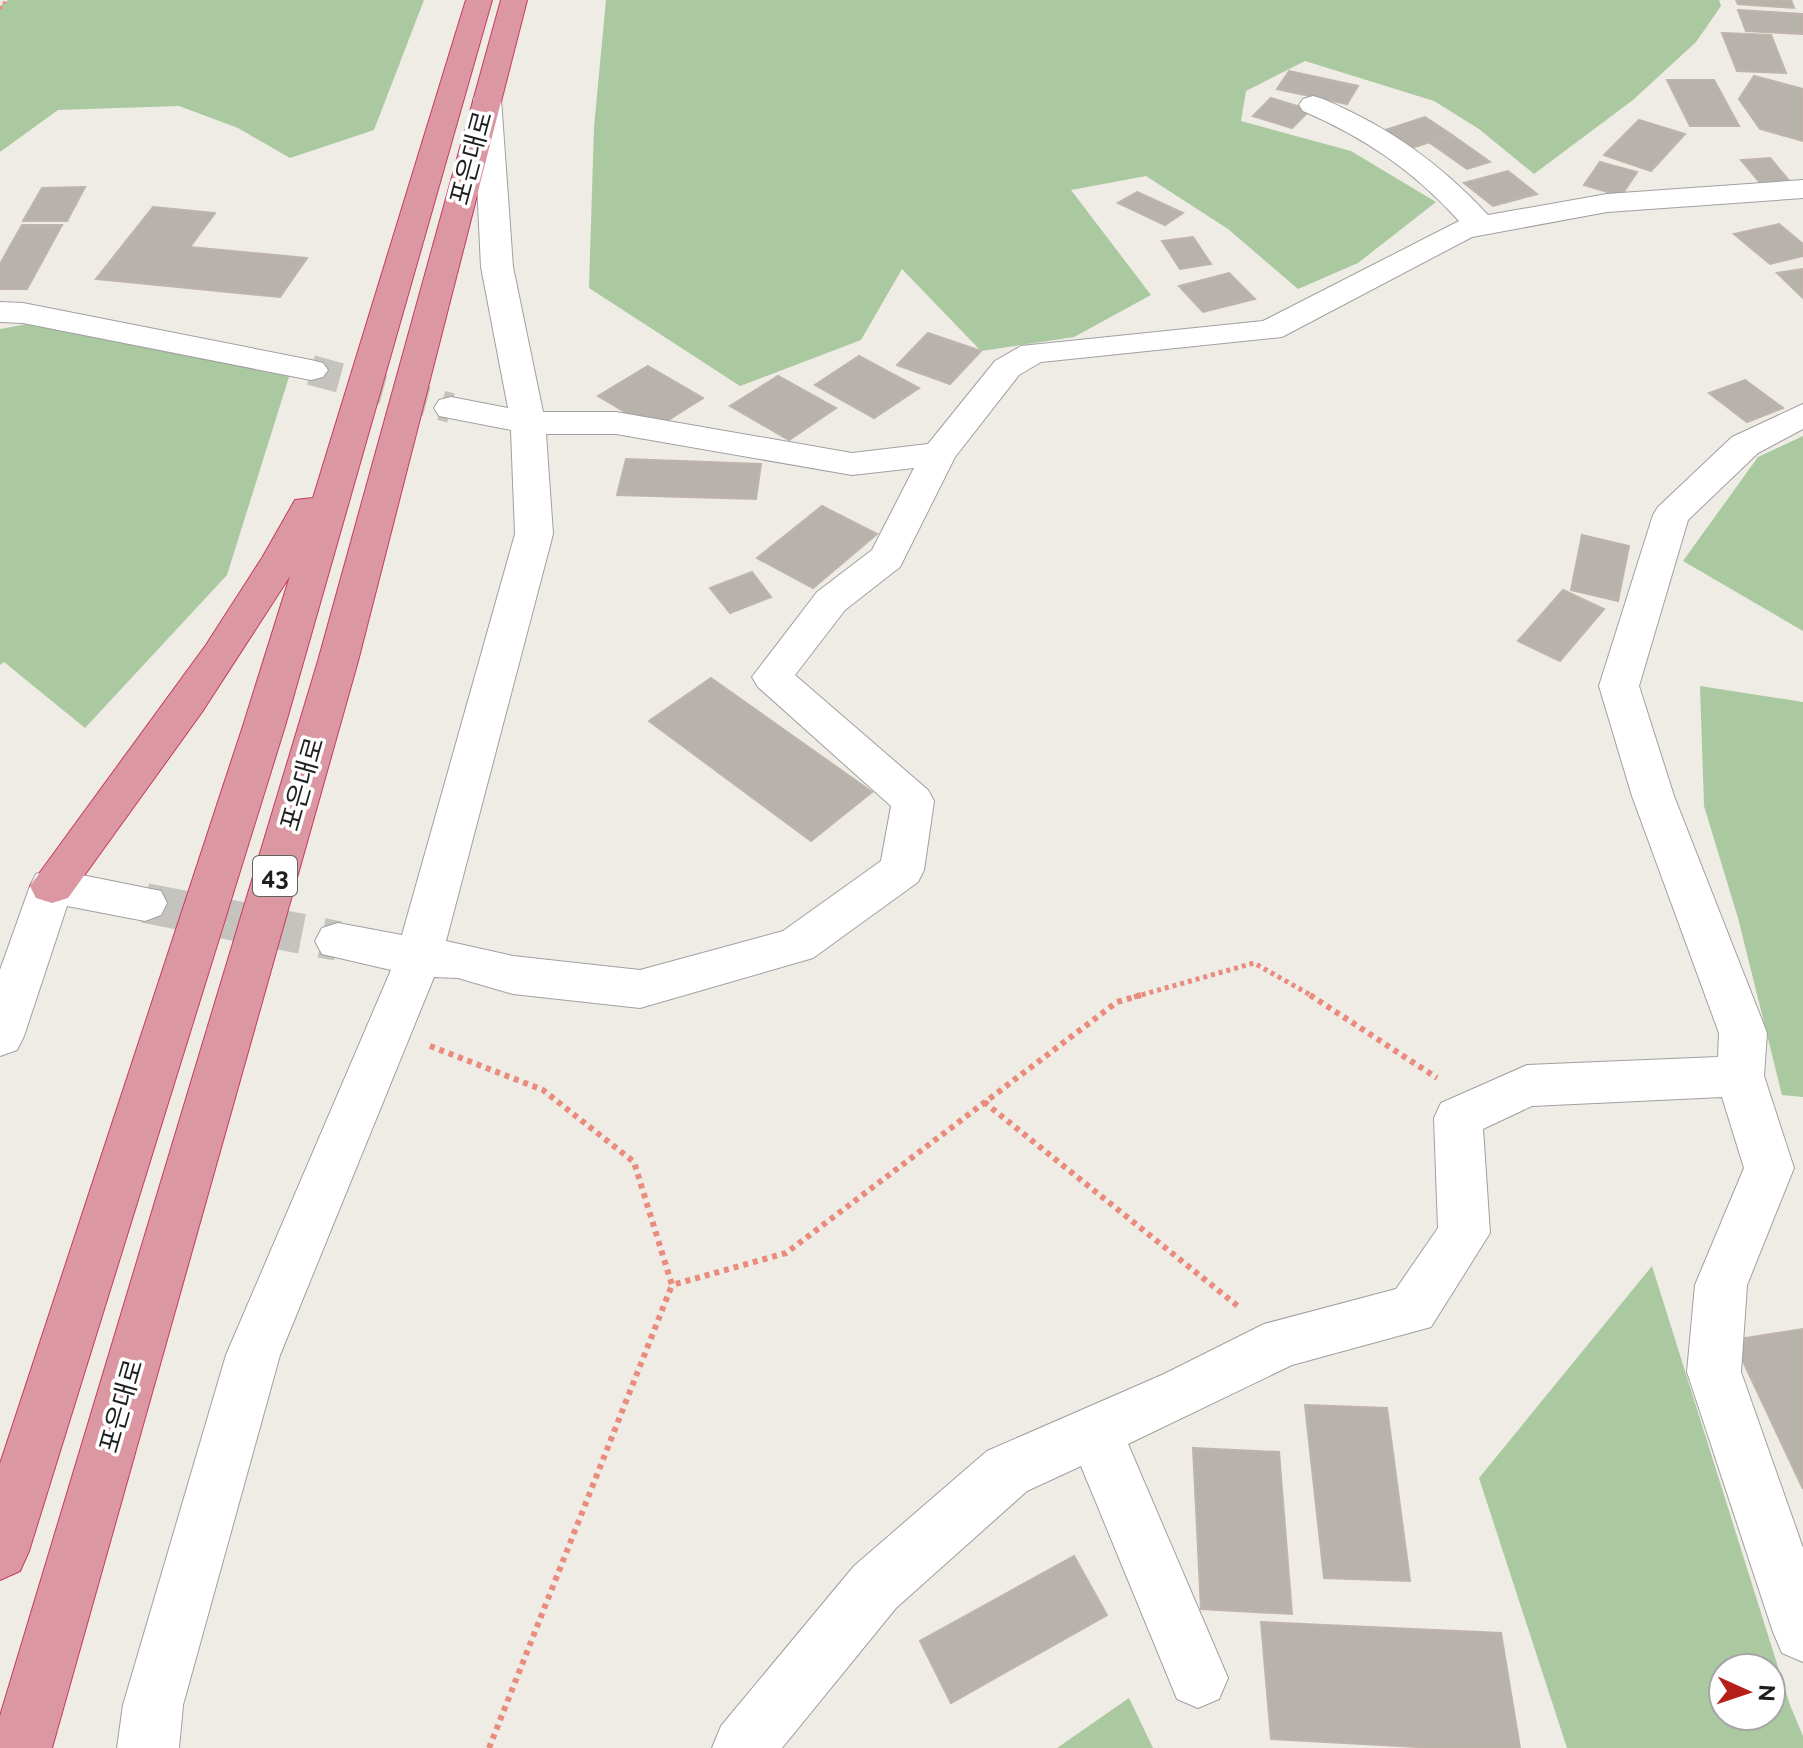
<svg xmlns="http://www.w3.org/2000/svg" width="1803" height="1748" font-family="Raleway,'Noto Sans KR',sans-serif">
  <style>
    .forest { fill: #abc9a0; fill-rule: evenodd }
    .building { fill: #b7b2ac; stroke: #beb4ab; stroke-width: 2 }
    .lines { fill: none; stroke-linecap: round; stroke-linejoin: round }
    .minor-tunnel-far1 { stroke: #c5c3be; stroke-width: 30; stroke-dasharray: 30 15; stroke-linecap: butt }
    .minor-tunnel { stroke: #c5c3be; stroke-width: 40; stroke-dasharray: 40 20; stroke-linecap: butt }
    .minor-casing { stroke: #a0a0a0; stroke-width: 2 }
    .highway-casing { stroke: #c63a65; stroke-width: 2 }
    .path-far2 { stroke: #e98c7d; stroke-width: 3; stroke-dasharray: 3 3; stroke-linecap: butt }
    .path-far1 { stroke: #e98c7d; stroke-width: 5; stroke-dasharray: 4 4; stroke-linecap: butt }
    .path { stroke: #e98c7d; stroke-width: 6; stroke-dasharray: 5 5; stroke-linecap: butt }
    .minor { fill: #fff; fill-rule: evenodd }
    .highway { fill: #dc98a2; fill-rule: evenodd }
    .labels { text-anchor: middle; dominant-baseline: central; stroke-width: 7; stroke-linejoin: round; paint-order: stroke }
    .shield { fill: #fff; stroke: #626262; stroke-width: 2 }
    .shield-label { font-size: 24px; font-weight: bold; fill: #1f1f1f }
    .street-label { font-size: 26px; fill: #1f1f1f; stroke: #fff }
  </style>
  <rect width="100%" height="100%" fill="#efece6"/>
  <g class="forest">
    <polygon points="8,0 424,0 374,130 290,158 238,128 179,106 58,110 0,152 0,6"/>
    <polygon points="606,0 1719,0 1721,6 1696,42 1633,100 1534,174 1479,129 1434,101 1305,61 1246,91 1241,121 1351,151 1436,202 1358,263 1298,289 1228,229 1146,176 1071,190 1151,295 1074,337 981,351 902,269 861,340 740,386 589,288 594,127"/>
    <polygon points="76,315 294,361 227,575 85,728 4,662 0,665 0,329"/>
    <polygon points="1803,436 1803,631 1683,561 1758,457"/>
    <polygon points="1700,686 1803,702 1803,1097 1782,1095 1738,918 1704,806"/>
    <path d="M 1652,1266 L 1790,1705 L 1803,1736 L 1803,1748 L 1567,1748 L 1479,1478 ZM 1723,1668 L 1771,1668 L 1771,1716 L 1723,1716 Z"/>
    <polygon points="1129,1698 1153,1748 1057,1748"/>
  </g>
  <g class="building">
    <polygon points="1736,0 1791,0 1794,8 1738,4"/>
    <polygon points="1738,10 1803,14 1803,34 1746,31"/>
    <polygon points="1722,33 1771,35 1786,73 1737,71"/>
    <polygon points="1289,71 1358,86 1347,104 1277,89"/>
    <polygon points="1754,76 1803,89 1803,141 1760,129 1739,99"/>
    <polygon points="1667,80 1714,80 1739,126 1690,126"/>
    <polygon points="1271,98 1310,110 1292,128 1253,116"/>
    <polygon points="1425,117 1452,135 1412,148 1385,130"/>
    <polygon points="1639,120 1685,134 1651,171 1604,155"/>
    <polygon points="1452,135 1490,162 1467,169 1429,142"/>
    <polygon points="1770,158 1791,183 1762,185 1741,160"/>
    <polygon points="1600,162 1637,172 1621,196 1584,185"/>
    <polygon points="1508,171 1537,194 1493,206 1464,183"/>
    <polygon points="85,187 67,221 23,221 42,188"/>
    <polygon points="1137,192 1183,213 1165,225 1118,203"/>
    <polygon points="153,207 215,213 190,247 307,258 280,297 96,279"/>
    <polygon points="1779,224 1803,244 1803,256 1770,264 1734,234"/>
    <polygon points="22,225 62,225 27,289 0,289 0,264"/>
    <polygon points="1193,237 1211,264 1180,269 1162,241"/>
    <polygon points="1803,269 1803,298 1777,273"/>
    <polygon points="1229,273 1255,299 1203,312 1179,286"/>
    <polygon points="928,333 981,351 950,384 897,365"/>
    <polygon points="859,356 919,388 874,418 815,385"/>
    <polygon points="648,366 703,398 654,429 598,396"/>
    <polygon points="778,376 836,408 789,440 730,406"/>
    <polygon points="1745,380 1783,408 1747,422 1709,393"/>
    <polygon points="626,459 761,464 756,499 617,495"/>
    <polygon points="822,506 877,534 813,588 757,558"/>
    <polygon points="1582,535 1629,546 1618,601 1571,590"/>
    <polygon points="752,572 771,597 730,613 710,588"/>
    <polygon points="1563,590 1604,609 1560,661 1518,641"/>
    <polygon points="711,678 872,792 811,841 649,721"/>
    <polygon points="1803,1329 1803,1489 1733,1340"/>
    <polygon points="1305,1405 1387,1408 1410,1581 1324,1578"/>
    <polygon points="1193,1448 1279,1452 1292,1614 1201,1609"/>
    <polygon points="1074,1556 1107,1615 951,1703 920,1641"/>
    <polygon points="1261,1622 1501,1633 1520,1748 1436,1748 1271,1739"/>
  </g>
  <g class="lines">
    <polyline class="minor-tunnel-far1" points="311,370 451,408"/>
    <polyline class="minor-tunnel" points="145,903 338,941"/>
    <defs>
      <g id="minor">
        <path d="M 487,90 L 497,93 L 501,99 L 513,267 L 543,412 L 616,412 L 852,453 L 928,444 L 995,361 L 1021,346 L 1263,321 L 1459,221 C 1414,171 1364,137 1303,111 L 1299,105 L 1303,99 L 1313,96 L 1323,99 C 1389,127 1440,163 1488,215 L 1607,194 L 1803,180 L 1803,198 L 1607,212 L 1472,237 L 1282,337 L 1041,362 L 1019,375 L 955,457 L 900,567 L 845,610 L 795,675 L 928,790 L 934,801 L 924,870 L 918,882 L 813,958 L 640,1008 L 513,994 L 458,978 L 434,977 L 280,1355 L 183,1705 L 179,1748 L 117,1748 L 123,1705 L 226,1355 L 391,970 L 322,954 L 315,941 L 322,928 L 338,923 L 402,935 L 515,534 L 511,430 L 439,416 L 434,408 L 439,400 L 451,397 L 508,408 L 481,267 L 473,99 L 477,93 ZM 546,434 L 616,434 L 852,475 L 914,468 L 872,550 L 817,592 L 752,677 L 758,687 L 891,806 L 881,861 L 783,931 L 640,970 L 513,956 L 446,941 L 553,534 Z"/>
        <polygon points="0,302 23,303 311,360 323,363 328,370 323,377 311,380 23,323 0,322"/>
        <polygon points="1803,404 1803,429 1758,453 1688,520 1639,686 1674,796 1767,1033 1764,1076 1794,1168 1747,1285 1741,1372 1803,1548 1803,1662 1782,1653 1773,1632 1687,1372 1695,1285 1744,1168 1722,1097 1532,1106 1483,1129 1490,1233 1431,1327 1292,1365 1128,1444 1228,1678 1219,1699 1198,1708 1177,1699 1081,1466 1027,1491 896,1608 782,1748 712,1748 721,1726 854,1566 987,1451 1164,1374 1264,1324 1396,1289 1438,1228 1434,1118 1441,1103 1527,1065 1718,1057 1719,1033 1632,796 1599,686 1653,515 1658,507 1732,437"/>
        <polygon points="52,869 161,891 167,903 161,915 145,921 67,906 24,1036 17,1050 0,1056 0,970 30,886 36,874"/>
      </g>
      <g id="highway">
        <polygon points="466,0 492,0 285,726 29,1551 20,1571 0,1580 0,1464 243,726 290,576 202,712 68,898 52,903 36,898 30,886 206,645 262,558 295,500 313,498"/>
        <polygon points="501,0 527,0 358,661 52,1748 0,1748 0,1716 318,661"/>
      </g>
    </defs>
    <use href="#minor" class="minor-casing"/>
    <use href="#highway" class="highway-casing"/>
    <polyline class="path-far2" points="0,9 6,0"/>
    <polyline class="path-far1" points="1134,997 1254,963 1314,997"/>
    <g class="path">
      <polyline points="1310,995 1437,1078"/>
      <polyline points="430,1046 543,1090 634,1162 672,1285 786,1253 1117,1002 1141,995"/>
      <polyline points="984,1102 1239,1307"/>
      <polyline points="489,1748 672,1285"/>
    </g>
    <use href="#minor" class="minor"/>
    <use href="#highway" class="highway"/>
  </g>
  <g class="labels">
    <rect class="shield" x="253" y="856" width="44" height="40" rx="6"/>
    <g class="shield-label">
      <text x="275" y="876">43</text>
    </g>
    <g class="street-label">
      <text transform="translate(471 158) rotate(-75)">포은대로</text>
      <text transform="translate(302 784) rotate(-74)">포은대로</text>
      <text transform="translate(121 1406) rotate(-74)">포은대로</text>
    </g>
  </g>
  <g transform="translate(1747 1692) rotate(93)"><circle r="38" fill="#ffffff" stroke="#a5a5a5" stroke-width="2"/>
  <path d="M0-6L14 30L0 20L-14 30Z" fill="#b61e18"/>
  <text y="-12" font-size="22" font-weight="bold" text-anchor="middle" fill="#1f1f1f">N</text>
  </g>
</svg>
